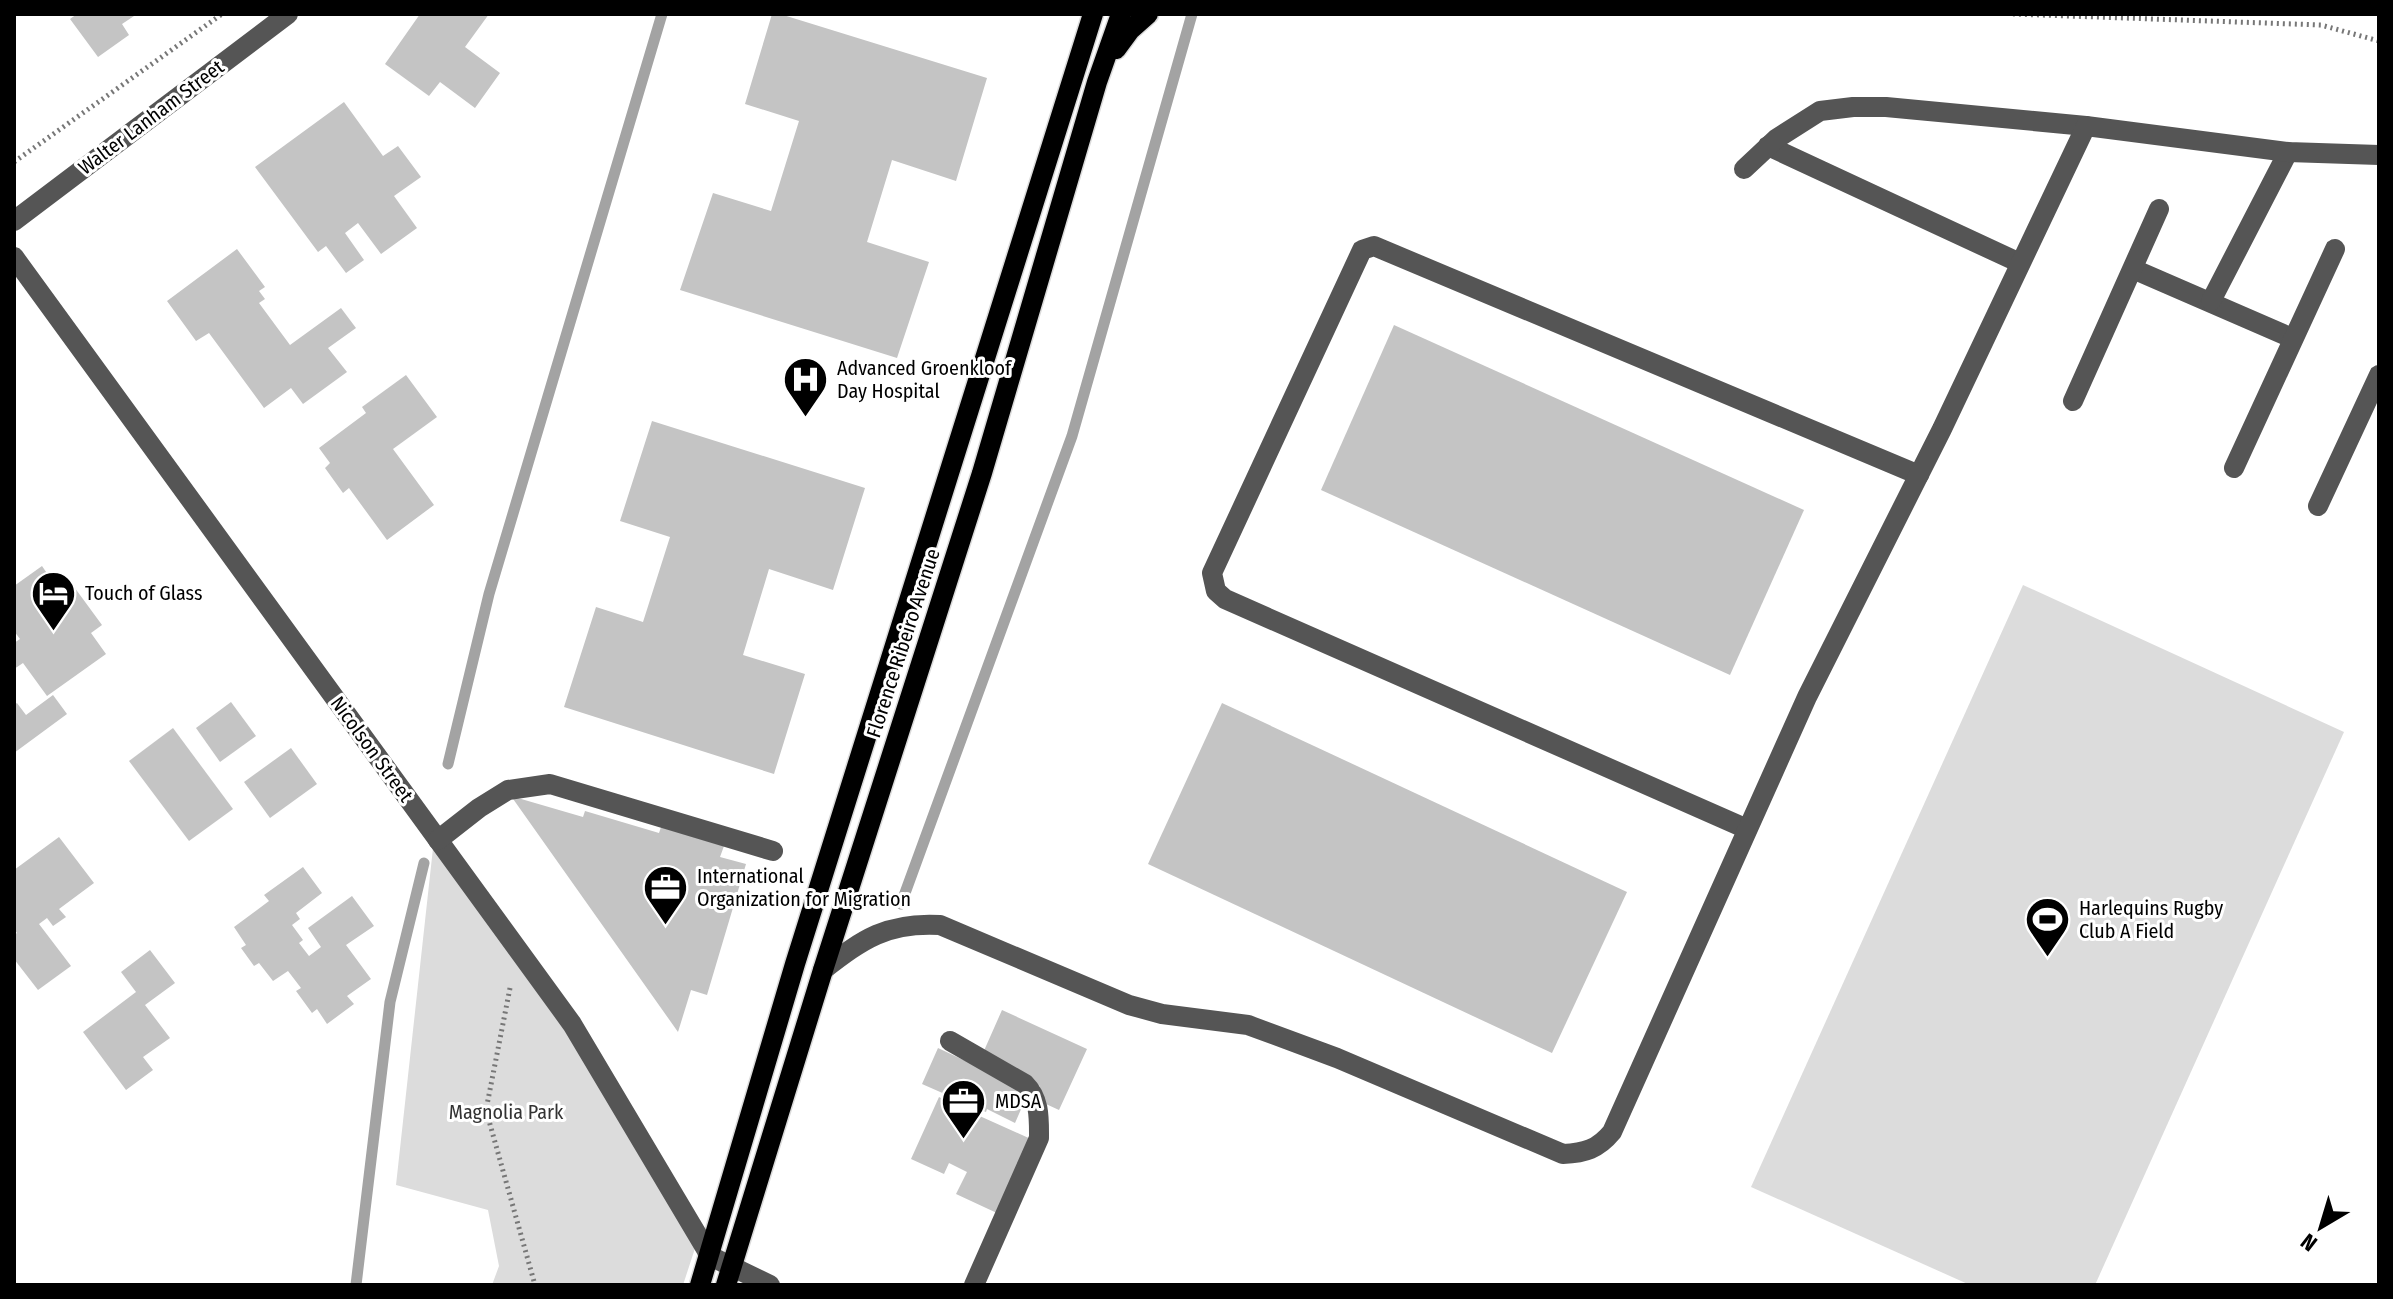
<svg xmlns="http://www.w3.org/2000/svg" width="2393" height="1299" font-family="'Fira Sans Condensed',sans-serif">
  <style>
    .green { fill: #dcdcdc }
    .lines { fill: none; stroke-linecap: round; stroke-linejoin: round }
    .stream { stroke: #a3a3a3; stroke-width: 11 }
    .building { fill: #c4c4c4 }
    .major-casing { stroke: #dbdbdb; stroke-width: 23 }
    .path { stroke: #777; stroke-width: 5; stroke-dasharray: 2 4; stroke-linecap: butt }
    .minor { stroke: #555; stroke-width: 20 }
    .major { stroke: #000; stroke-width: 20 }
    .labels { text-anchor: middle; dominant-baseline: central; stroke-width: 6; stroke-linejoin: round; paint-order: stroke }
    .street-label { font-size: 20px; fill: #000; stroke: #fff }
    .poi-label { font-size: 20px; fill: #000; stroke: #fff; text-anchor: start }
    .park-label { font-size: 20px; fill: #333; stroke: #fff }
  </style>
  <rect width="100%" height="100%" fill="#fff"/>
  <g class="green">
    <polygon points="2023,585 2344,732 2095,1285 1970,1285 1751,1187"/>
    <polygon points="435,830 702,1227 683,1285 492,1285 499,1266 488,1210 396,1185"/>
  </g>
  <g class="lines">
    <g class="stream">
      <polyline points="448,764 489,594 662,14"/>
      <polyline points="901,904 1072,436 1192,14"/>
      <polyline points="356,1285 390,1002 424,863"/>
    </g>
  </g>
  <g class="building">
    <polygon points="77,14 137,14 122,24 129,35 98,57 70,19"/>
    <polygon points="420,14 489,14 465,47 500,73 475,108 440,82 429,96 385,64"/>
    <polygon points="772,14 780,14 987,78 956,181 892,160 867,242 929,262 897,358 680,290 713,193 771,211 799,121 745,104"/>
    <polygon points="344,102 383,156 398,146 421,177 394,196 417,228 381,254 358,223 345,233 364,260 346,273 326,246 318,252 255,167"/>
    <polygon points="237,249 265,287 259,291 265,299 259,303 290,345 341,308 356,328 328,348 347,372 303,404 291,388 264,408 209,333 196,341 167,301"/>
    <polygon points="1394,325 1804,510 1730,675 1321,490"/>
    <polygon points="406,375 437,417 393,449 434,505 387,540 349,488 343,493 325,468 330,463 319,448 366,413 362,407"/>
    <polygon points="652,421 865,488 833,590 769,569 743,655 805,674 774,774 564,707 596,607 643,622 670,537 620,521"/>
    <polygon points="42,566 57,588 69,580 102,625 91,633 106,654 47,696 23,663 14,669 14,643 20,639 14,631 14,586"/>
    <polygon points="53,695 67,714 14,753 14,705 17,703 26,715"/>
    <polygon points="231,702 256,736 220,762 196,728"/>
    <polygon points="1222,703 1627,892 1552,1053 1148,864"/>
    <polygon points="173,728 233,809 189,841 129,761"/>
    <polygon points="291,748 317,784 270,818 244,782"/>
    <polygon points="511,796 583,817 585,811 659,833 661,827 724,846 720,857 746,864 707,995 691,990 678,1032"/>
    <polygon points="59,837 94,883 59,909 66,917 53,926 47,918 39,924 71,966 38,990 14,959 14,935 17,933 14,929 14,870"/>
    <polygon points="303,867 322,893 296,913 300,919 292,925 303,940 299,943 309,956 321,947 308,928 352,896 374,926 346,945 371,979 347,996 354,1004 327,1024 317,1009 312,1013 296,991 301,988 288,971 273,981 259,963 254,966 241,948 246,945 234,927 269,901 264,895"/>
    <polygon points="150,950 175,983 145,1005 170,1038 143,1057 153,1070 126,1090 83,1032 136,992 121,972"/>
    <polygon points="1002,1010 1087,1049 1059,1110 1035,1099 1040,1086 1003,1069 983,1053"/>
    <polygon points="938,1048 1029,1091 1015,1123 987,1109 986,1112 976,1108 973,1113 1033,1140 999,1214 956,1194 967,1172 949,1163 944,1174 911,1159 939,1097 945,1100 947,1095 922,1084"/>
  </g>
  <g class="lines">
    <defs>
      <g id="major">
        <polyline points="1116,49 1130,30 1148,14"/>
        <polyline points="700,1285 795,964 1093,14"/>
        <polyline points="726,1285 823,970 982,473 1097,82 1121,14"/>
      </g>
    </defs>
    <use href="#major" class="major-casing"/>
    <g class="path">
      <polyline points="2013,14 2321,25 2379,41"/>
      <polyline points="14,162 222,14"/>
      <polyline points="510,988 486,1110 535,1285"/>
    </g>
    <g class="minor">
      <polyline points="1768,146 2020,263"/>
      <polyline points="1744,169 1776,139 1820,111 1853,107 1886,107 2086,126"/>
      <polyline points="14,221 288,14"/>
      <polyline points="14,257 572,1024 710,1256 770,1285"/>
      <polyline points="2133,269 2292,338"/>
      <polyline points="2211,301 2288,152"/>
      <polyline points="2073,401 2159,209"/>
      <polyline points="2234,468 2335,249"/>
      <polyline points="2318,506 2379,375"/>
      <polyline points="1747,829 1225,599 1216,591 1212,573 1362,250 1374,246 1919,475"/>
      <polyline points="438,840 479,808 508,790 550,784 773,851"/>
      <path d="M 823,970 C 863,939 887,922 940,925 L 1129,1005 L 1162,1014 L 1248,1025 L 1337,1058 L 1563,1154 C 1585,1153 1598,1149 1612,1132 L 1807,697 L 1942,429 L 2086,126 L 2288,152 L 2379,155"/>
      <path d="M 950,1041 L 1025,1084 C 1040,1099 1039,1118 1039,1138 L 974,1285"/>
    </g>
    <use href="#major" class="major"/>
  </g>
  <defs>
    <symbol id="hospital-pin" viewBox="-11 -11 22 30"><path d="M0 17L-7.5 6A9.5 9.5 0 1 1 7.5 6Z" fill="#000" stroke="#fff"/><path d="M-5-5h3v3.5h4V-5h3V5h-3V1.5h-4V5h-3Z" fill="#fff"/></symbol>
    <symbol id="hotel-pin" viewBox="-11 -11 22 30"><path d="M0 17L-7.5 6A9.5 9.5 0 1 1 7.5 6Z" fill="#000" stroke="#fff"/><path d="M-6-4.5h1.5V1H6V5H4.5V3h-9V5H-6ZM-4 0a1.8 1.8 0 1 1 3.6 0ZM.5 0V-2.5h3Q6-2.5 6 0Z" fill="#fff"/></symbol>
    <symbol id="office-pin" viewBox="-11 -11 22 30"><path d="M0 17L-7.5 6A9.5 9.5 0 1 1 7.5 6Z" fill="#000" stroke="#fff"/><path d="M-6-3h4V-5.5h4V-3h4V5H-6ZM-1-4.5V-3h2v-1.5ZM-6 0V1H6V0Z" fill="#fff"/></symbol>
    <symbol id="stadium-pin" viewBox="-11 -11 22 30"><path d="M0 17L-7.5 6A9.5 9.5 0 1 1 7.5 6Z" fill="#000" stroke="#fff"/><path d="M0-5a6.5 5 0 1 0 0 10a6.5 5 0 1 0 0-10ZM-3.5-1.8h7v3.6h-7Z" fill="#fff"/></symbol>
  </defs>
  <g fill-rule="evenodd">
    <use href="#hospital-pin" x="780" y="354" width="51" height="69"/>
    <use href="#hotel-pin" x="28" y="568" width="51" height="69"/>
    <use href="#office-pin" x="640" y="862" width="51" height="69"/>
    <use href="#stadium-pin" x="2022" y="894" width="51" height="69"/>
    <use href="#office-pin" x="938" y="1076" width="51" height="69"/>
  </g>
  <g class="labels">
    <g class="street-label">
      <text transform="translate(151 117) rotate(-37)">Walter Lanham Street</text>
      <text transform="translate(903 643) rotate(-72)">Florence Ribeiro Avenue</text>
      <text transform="translate(372 749) rotate(54)">Nicolson Street</text>
    </g>
    <g class="poi-label">
      <text x="837" y="368">Advanced Groenkloof<tspan x="837" dy="23">Day Hospital</tspan></text>
      <text x="85" y="593">Touch of Glass</text>
      <text x="697" y="876">International<tspan x="697" dy="23">Organization for Migration</tspan></text>
      <text x="2079" y="908">Harlequins Rugby<tspan x="2079" dy="23">Club A Field</tspan></text>
      <text x="995" y="1101">MDSA</text>
    </g>
    <g class="park-label">
      <text x="506" y="1112">Magnolia Park</text>
    </g>
  </g>
  <rect width="2393" height="1299" fill="none" stroke="#000000" stroke-width="32"/>
  <g transform="translate(2321 1227) rotate(218)" stroke="#ffffff" stroke-width="6" paint-order="stroke">
  <path d="M0-6L14 30L0 20L-14 30Z" fill="#000000"/>
  <text y="-12" font-size="22" font-weight="bold" text-anchor="middle" fill="#000000">N</text>
  </g>
</svg>
